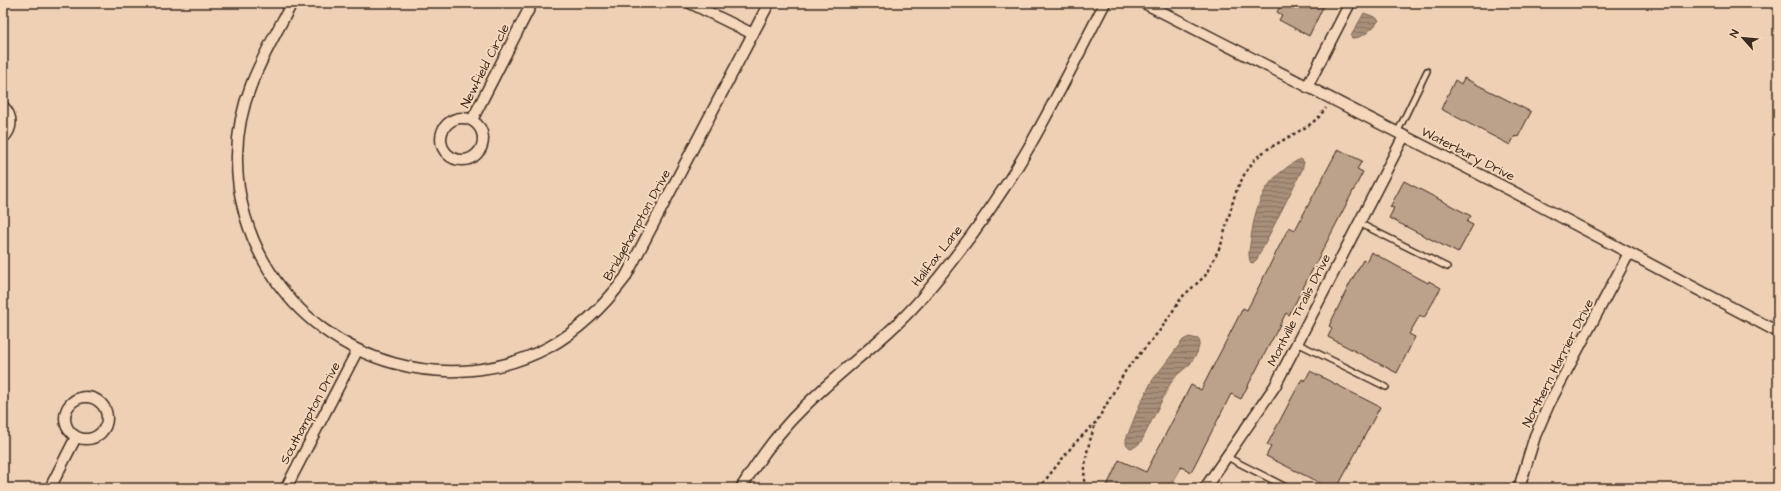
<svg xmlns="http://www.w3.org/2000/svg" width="1781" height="491" font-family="'Architects Daughter',sans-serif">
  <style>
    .water { fill: url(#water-rules); stroke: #7c6755 }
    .building { fill: #bca28b; stroke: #3b2a1e }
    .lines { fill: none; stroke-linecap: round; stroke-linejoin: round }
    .lane-casing { stroke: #3b2a1e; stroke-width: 8 }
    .street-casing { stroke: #3b2a1e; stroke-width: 13 }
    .path { stroke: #3b2a1e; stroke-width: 2.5; stroke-dasharray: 3 3; stroke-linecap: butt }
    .lane { stroke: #f5d8bb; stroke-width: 5 }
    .street { stroke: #f5d8bb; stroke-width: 10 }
    .labels { text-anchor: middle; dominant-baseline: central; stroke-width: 4; stroke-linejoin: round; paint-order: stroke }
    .street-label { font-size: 13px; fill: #3b2a1e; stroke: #f5d8bb }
  </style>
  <defs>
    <pattern id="water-rules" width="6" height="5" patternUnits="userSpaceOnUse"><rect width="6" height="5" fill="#a78f79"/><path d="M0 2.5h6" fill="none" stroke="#897563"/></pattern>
  </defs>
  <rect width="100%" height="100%" fill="#eed1b5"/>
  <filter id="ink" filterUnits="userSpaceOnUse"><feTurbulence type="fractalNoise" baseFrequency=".025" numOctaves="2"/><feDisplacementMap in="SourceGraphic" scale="8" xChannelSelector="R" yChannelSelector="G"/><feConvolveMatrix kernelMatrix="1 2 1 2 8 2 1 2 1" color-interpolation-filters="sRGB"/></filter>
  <g filter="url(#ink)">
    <g class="water">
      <path d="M 1364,13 L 1375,17 L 1379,20 C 1374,28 1362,39 1352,38 L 1351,36 Z"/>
      <path d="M 1301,159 L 1304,162 L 1302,170 L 1257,259 L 1253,263 L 1251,263 C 1247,256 1250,246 1251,238 C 1255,210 1261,186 1285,169 C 1290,165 1295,161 1301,159 Z"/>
      <polygon points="1189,337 1198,339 1200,342 1197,353 1190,364 1177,375 1170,384 1141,442 1135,447 1130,448 1126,444 1126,439 1140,404 1152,381 1183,340"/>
    </g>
    <g class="building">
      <polygon points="1282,3 1325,3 1309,36 1279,20 1282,15 1277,12"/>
      <polygon points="1464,78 1531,112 1518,137 1515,136 1510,145 1441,109 1455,80 1461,84"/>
      <polygon points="1338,149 1362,161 1357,169 1363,172 1289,315 1286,313 1241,399 1231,394 1191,472 1181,467 1170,488 1106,488 1119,460 1146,472 1191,385 1201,390 1243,308 1247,310 1289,227 1295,230"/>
      <polygon points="1404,181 1471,216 1467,222 1473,225 1458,253 1389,218 1394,208 1390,207"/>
      <polygon points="1371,252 1428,283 1429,281 1441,288 1424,318 1420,315 1409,334 1415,337 1397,373 1328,337 1332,328 1329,326 1349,285 1363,260 1366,262"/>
      <polygon points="1310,371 1380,407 1337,488 1322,488 1324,485 1266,456 1271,447 1267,445 1288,405 1302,379 1305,381"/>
    </g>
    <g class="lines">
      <defs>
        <g id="lane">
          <polyline points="1397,133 1427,71"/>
          <polyline points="1359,223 1447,267"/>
          <polyline points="1297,343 1386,387"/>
          <polyline points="1227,457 1288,488"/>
        </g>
        <g id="street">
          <path d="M 292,3 C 265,54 238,96 237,155 C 236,195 248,236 269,270 C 326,364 452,399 549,347 C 580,330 604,306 625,278 L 769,3"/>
          <polyline points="690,3 753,34"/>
          <polyline points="1144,3 1510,190 1778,332"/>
          <polyline points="1307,87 1350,3"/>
          <path d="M 3,106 C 13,116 13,129 3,138"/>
          <circle cx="462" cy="139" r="21"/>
          <polyline points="472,120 532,3"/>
          <circle cx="86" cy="418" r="21"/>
          <polyline points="50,488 76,437"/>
          <polyline points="286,488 357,351"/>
          <path d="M 741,488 C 759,459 778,432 803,408 C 840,370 885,340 920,300 C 961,252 998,201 1029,147 C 1056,100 1080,51 1105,3"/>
          <polyline points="1205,488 1275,386 1404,136"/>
          <polyline points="1519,488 1535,436 1549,404 1629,253"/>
        </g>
      </defs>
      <use href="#lane" class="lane-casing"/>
      <use href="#street" class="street-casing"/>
      <g class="path">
        <polyline points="1039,488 1074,444 1097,421 1126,370 1161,329 1182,297 1205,276 1221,245 1235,194 1244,175 1255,159 1266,150 1308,126 1318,118 1326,108"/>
        <path d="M 1084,488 C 1084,463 1087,446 1096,423"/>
      </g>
      <use href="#lane" class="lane"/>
      <use href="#street" class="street"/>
    </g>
  </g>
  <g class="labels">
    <g class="street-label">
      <text transform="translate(485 66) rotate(-63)">Newfield Circle</text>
      <text transform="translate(1468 154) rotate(27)">Waterbury Drive</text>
      <text transform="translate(637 225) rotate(-61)">Bridgehampton Drive</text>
      <text transform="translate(937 256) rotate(-52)">Halifax Lane</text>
      <text transform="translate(1299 310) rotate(-63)">Montville Trails Drive</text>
      <text transform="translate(1558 363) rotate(-63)">Northern Harrier Drive</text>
      <text transform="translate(310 413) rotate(-62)">Southampton Drive</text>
    </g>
  </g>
  <rect width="1781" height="491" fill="none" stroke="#f5d8bb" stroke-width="16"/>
  <rect x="8" y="8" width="1765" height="475" fill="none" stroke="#3b2a1e" stroke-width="1.5" filter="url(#ink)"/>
  <g transform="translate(1743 38) rotate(297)" stroke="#f5d8bb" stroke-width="3" paint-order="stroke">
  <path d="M0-3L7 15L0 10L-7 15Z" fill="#3b2a1e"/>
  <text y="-6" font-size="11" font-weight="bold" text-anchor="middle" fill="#3b2a1e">N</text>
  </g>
</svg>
